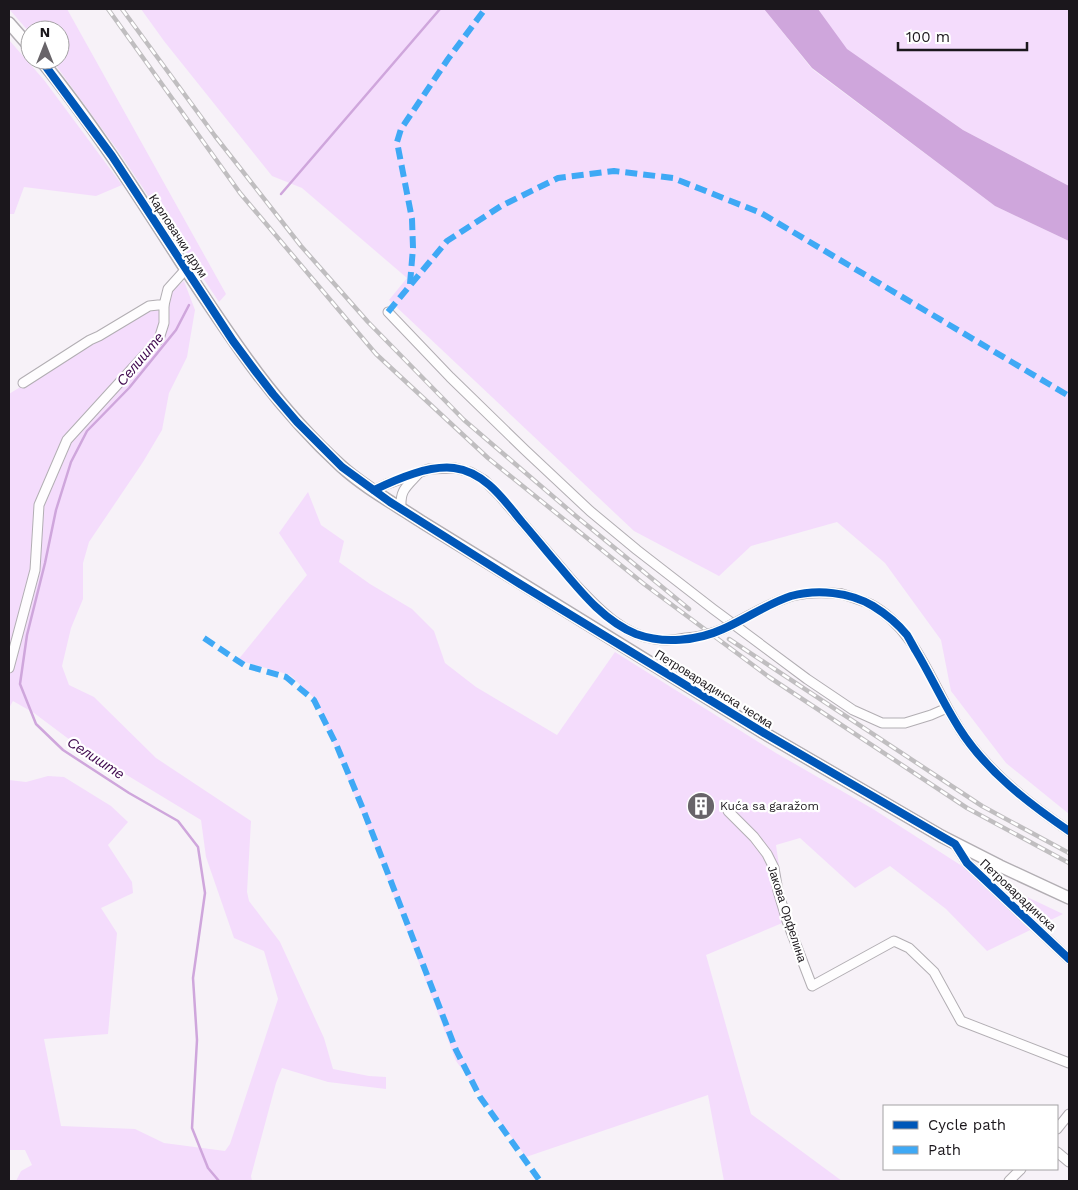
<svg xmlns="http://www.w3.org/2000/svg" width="1078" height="1190" font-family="'Work Sans',sans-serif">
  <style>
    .green { fill: #f4dcfc }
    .water { fill: #cfa6dc }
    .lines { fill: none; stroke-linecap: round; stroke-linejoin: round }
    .stream { stroke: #cfa6dc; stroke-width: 2.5 }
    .minor-casing { stroke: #b2aeb3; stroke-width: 11 }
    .major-casing { stroke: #b2aeb3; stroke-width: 14 }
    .minor { stroke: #fefdfe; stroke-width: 9 }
    .major { stroke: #fefdfe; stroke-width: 11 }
    .rail-casing { stroke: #c0bec0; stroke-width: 4.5 }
    .rail { stroke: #fff; stroke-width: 2.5; stroke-dasharray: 8; stroke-linecap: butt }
    .minor-bridge-casing { stroke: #b2aeb3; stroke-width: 11; stroke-linecap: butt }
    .minor-bridge { stroke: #fefdfe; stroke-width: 9 }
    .quiet { stroke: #3fa9f5; stroke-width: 6; stroke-dasharray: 12 6; stroke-linecap: butt }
    .cycleway-casing { stroke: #fff; stroke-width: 11 }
    .cycleway { stroke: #0057b8; stroke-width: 8 }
    .labels { text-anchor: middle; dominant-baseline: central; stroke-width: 4.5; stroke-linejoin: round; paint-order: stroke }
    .street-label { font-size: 12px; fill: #1b171c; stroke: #fff }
    .poi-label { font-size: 12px; fill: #1b171c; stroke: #fff; text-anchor: start }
    .water-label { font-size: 14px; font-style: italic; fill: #400a4f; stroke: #fff }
  </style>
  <rect width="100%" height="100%" fill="#f7f2f8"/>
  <g class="green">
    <polygon points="9,9 67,9 226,294 219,302 119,152 52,60 60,60 60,30 30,30 30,33"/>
    <polygon points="141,9 764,9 812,69 995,206 1069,241 1069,814 1006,763 951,691 941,640 885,563 837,522 751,546 719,576 634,531 389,300 407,278 302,188 272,176 164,41"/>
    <polygon points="818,9 1069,9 1069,186 963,130 846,49"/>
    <polygon points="9,40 44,80 122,185 96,196 24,187 14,214 9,214"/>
    <path d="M 184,281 L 195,310 L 187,357 L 169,393 L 162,430 L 143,462 L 89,542 L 83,563 L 83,599 L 71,628 L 62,666 L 69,685 L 94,697 L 156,758 L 251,821 L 247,892 L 249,901 L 280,942 L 324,1038 L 333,1069 L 369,1076 L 386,1077 L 386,1089 L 328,1082 L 282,1068 L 276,1083 L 251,1176 L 252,1181 L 16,1181 L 21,1171 L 32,1165 L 25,1150 L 9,1150 L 9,780 L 26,782 L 48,776 L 64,777 L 111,806 L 128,822 L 108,845 L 132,882 L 133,893 L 101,908 L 117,933 L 108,1034 L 44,1039 L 61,1126 L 135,1129 L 164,1143 L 225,1151 L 230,1144 L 278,999 L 264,951 L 234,938 L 206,857 L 201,820 L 74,743 L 34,713 L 13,701 L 9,708 L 9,394 C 68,358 129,325 184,281 Z"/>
    <polygon points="308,492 321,525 344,541 339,562 370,584 412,609 434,631 445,663 476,687 557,735 615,652 776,753 873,809 962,866 1063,914 987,951 946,909 890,866 855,888 800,838 776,845 787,921 706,955 751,1114 842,1181 724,1181 708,1095 526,1157 456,1061 378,854 316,700 290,675 238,660 307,575 279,533"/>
  </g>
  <polygon class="water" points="764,9 818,9 847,49 963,130 1069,186 1069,241 995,206 812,68"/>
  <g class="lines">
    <g class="stream">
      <polyline points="281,194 440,9"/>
      <polyline points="189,305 176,330 129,388 87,431 71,462 56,510 45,563 27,635 20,684 36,724 63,750 129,793 178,821 198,847 205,893 193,978 197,1040 192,1128 208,1168 219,1181"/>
    </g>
    <defs>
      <g id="minor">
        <polyline points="388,312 450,377 525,450 590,511 637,550 713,609 807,679 853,710 882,723 905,723 931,715 947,708"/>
        <polyline points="23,383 90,340 99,336 149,306 158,305 164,305"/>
        <polyline points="374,490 387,484 429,469 455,468 470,472 484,480 499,495 575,584"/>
        <path d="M 401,508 C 400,490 406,487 418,474"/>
        <path d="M 842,594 C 851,597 861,600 870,604 C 920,630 935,697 967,740 C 995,777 1031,805 1069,831"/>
        <polyline points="9,668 35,570 39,505 67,440 159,339 164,323 164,305 168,289 186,269"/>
        <polyline points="728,811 754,837 767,854 774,868 778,891 787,921 812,986 894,941 909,948 934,972 961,1021 1069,1063"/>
        <polyline points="955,844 967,863 1069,959"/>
        <polyline points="1057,1129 1069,1114"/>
        <polyline points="1057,1152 1069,1162"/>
        <polyline points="1009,1181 1021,1169"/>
      </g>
      <g id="major">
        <polyline points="9,23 30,47"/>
        <path d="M 41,60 C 93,124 138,195 183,265 C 231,338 275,406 341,466 C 365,488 395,504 422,522 L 764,733 L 941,836 L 1000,866 L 1069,898"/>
      </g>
    </defs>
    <use href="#minor" class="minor-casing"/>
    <use href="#major" class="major-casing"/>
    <use href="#minor" class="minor"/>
    <use href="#major" class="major"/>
    <defs>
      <g id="rail">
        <polyline points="108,9 240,193 376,354 488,458 644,584 769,677 967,808 1069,863"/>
        <polyline points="122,9 215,136 301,246 368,322 464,420 577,517 689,609"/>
        <polyline points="729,639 982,806 1069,853"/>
      </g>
    </defs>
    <use href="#rail" class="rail-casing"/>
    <use href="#rail" class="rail"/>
    <defs>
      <path id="minor-bridge" d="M 575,584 C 597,607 622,635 655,639 C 666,641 676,640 686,638 C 698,637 711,634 723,629 C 746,618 768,603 792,596 C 808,592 826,592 842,594"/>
    </defs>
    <use href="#minor-bridge" class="minor-bridge-casing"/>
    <use href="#minor-bridge" class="minor-bridge"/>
    <g class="quiet">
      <polyline points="410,284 413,248 412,219 397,142 401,129 448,59 485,9"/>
      <polyline points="388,312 447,241 501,206 558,178 614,171 673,178 761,213 1069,396"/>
      <polyline points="204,638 244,665 286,677 314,700 336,744 363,809 456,1050 480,1097 540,1181"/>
    </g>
    <defs>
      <g id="cycleway">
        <polyline points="41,60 112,156 233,341 256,372 273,394 297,422 342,467 390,502 520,584 764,733 955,844 967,863 1069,959"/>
        <path d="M 374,490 C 397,479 429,465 454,468 C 485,472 504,500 522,522 C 535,537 547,552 560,567 C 581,592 604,621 636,634 C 663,644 697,641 723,629 C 746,619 767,604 791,596 C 817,589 850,592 873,606 C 886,614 898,624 907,635 C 910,640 913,646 916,651 C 931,676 943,703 959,728 C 986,771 1028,803 1069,831"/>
      </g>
    </defs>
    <use href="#cycleway" class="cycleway-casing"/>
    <use href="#cycleway" class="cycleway"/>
  </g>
  <defs>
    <symbol id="building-disc" viewBox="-11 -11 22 22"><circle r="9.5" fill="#686469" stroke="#fff"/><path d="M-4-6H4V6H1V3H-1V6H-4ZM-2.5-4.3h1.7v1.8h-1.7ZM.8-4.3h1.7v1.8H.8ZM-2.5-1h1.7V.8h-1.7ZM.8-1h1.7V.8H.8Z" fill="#fff"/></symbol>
  </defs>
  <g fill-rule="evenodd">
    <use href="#building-disc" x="685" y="790" width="32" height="32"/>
  </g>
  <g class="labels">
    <g class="street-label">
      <text transform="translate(178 236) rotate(57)">Карловачки друм</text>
      <text transform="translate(714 689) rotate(32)">Петроварадинска чесма</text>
      <text transform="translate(1018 895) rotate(43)">Петроварадинска</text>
      <text transform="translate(787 914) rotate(72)">Јакова Орфелина</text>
    </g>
    <g class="poi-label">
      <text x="720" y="806">Kuća sa garažom</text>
    </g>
    <g class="water-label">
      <text transform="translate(140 359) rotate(-50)">Селиште</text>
      <text transform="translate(96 758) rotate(33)">Селиште</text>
    </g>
  </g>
  <rect width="1078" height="1190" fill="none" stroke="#1b171c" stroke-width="20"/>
  <rect x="883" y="1105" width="175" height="65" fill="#ffffff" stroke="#a4a2a4"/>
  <rect x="893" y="1121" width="25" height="8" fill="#0057b8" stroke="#a4a2a4"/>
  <text x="928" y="1130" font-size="15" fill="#1b171c">Cycle path</text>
  <rect x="893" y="1146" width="25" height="8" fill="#3fa9f5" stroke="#a4a2a4"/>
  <text x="928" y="1155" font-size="15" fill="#1b171c">Path</text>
  <g transform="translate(45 45)"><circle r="24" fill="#ffffff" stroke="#a4a2a4"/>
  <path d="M0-4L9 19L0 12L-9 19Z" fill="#686469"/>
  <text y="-8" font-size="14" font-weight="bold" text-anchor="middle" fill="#1b171c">N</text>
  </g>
  <path d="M898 42v8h129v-8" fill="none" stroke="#1b171c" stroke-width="2.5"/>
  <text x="906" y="42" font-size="15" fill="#1b171c" stroke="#ffffff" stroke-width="4" paint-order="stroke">100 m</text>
</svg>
